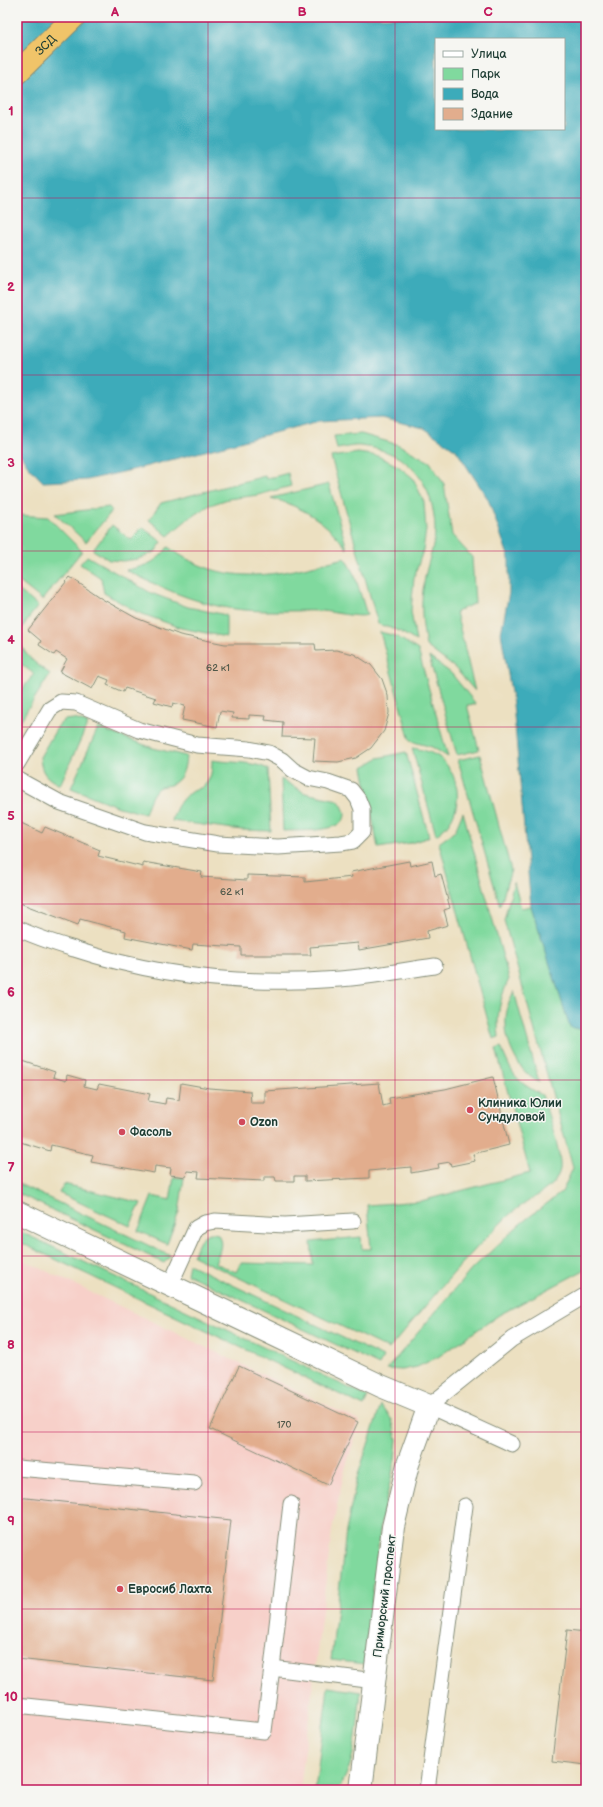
<svg xmlns="http://www.w3.org/2000/svg" width="603" height="1807" font-family="'Balsamiq Sans',sans-serif">
  <style>
    .built { fill: #f7d0c9 }
    .green { fill: #80d99e; stroke: #508b69 }
    .water { fill: #3cabba; stroke: #2e7477; fill-rule: evenodd }
    .building { fill: #e2ad8d }
    .lines { fill: none; stroke-linecap: round; stroke-linejoin: round }
    .service-casing { stroke: #868e7a; stroke-width: 17 }
    .minor-casing { stroke: #868e7a; stroke-width: 24 }
    .motorway-casing { stroke: #868e7a; stroke-width: 24 }
    .service { stroke: #fff; stroke-width: 15 }
    .minor { stroke: #fff; stroke-width: 22 }
    .motorway { stroke: #f0c469; stroke-width: 22 }
    .grid { fill: none; stroke: #c2185b; stroke-width: 1; stroke-opacity: 0.55 }
    .poi-dot { fill: #d1495b; stroke: #f6f6f2; stroke-width: 1.5 }
    .labels { text-anchor: middle; dominant-baseline: central; stroke-width: 3; stroke-linejoin: round; paint-order: stroke }
    .number-label { font-size: 10px; fill: #50594a }
    .street-label { font-size: 12px; fill: #1f3d34; stroke: #f6f6f2 }
    .poi-label { font-size: 12px; font-weight: bold; fill: #1f3d34; stroke: #f6f6f2; text-anchor: start }
    .neatline { fill: none; stroke: #c2185b; stroke-width: 1.5 }
    .grid-label { font-size: 13px; text-anchor: middle; font-weight: bold; fill: #c2185b }
  </style>
  <rect width="100%" height="100%" fill="#f6f6f2"/>
  <filter id="ink" filterUnits="userSpaceOnUse"><feTurbulence type="fractalNoise" baseFrequency=".025" numOctaves="2"/><feDisplacementMap in="SourceGraphic" scale="8" xChannelSelector="R" yChannelSelector="G"/><feConvolveMatrix kernelMatrix="1 2 1 2 8 2 1 2 1" color-interpolation-filters="sRGB"/></filter>
  <filter id="wash" filterUnits="userSpaceOnUse"><feTurbulence type="fractalNoise" baseFrequency=".012" numOctaves="4" result="noise"/><feDisplacementMap in="SourceGraphic" scale="16" xChannelSelector="R" yChannelSelector="G"/><feGaussianBlur stdDeviation="0.9" result="paint"/><feColorMatrix in="noise" values="0 0 0 0 0 0 0 0 0 0 0 0 0 0 0 0 0 1.4 0 .05"/><feComposite in="paint" operator="in"/></filter>
  <g filter="url(#wash)">
    <rect width="100%" height="100%" fill="#ece0c1"/>
    <polygon class="built" points="17,1257 360,1421 344,1473 332,1530 300,1790 17,1790"/>
    <g class="green">
      <path d="M 361,434 L 399,445 L 430,462 L 444,484 L 452,535 L 472,557 L 475,603 L 456,612 L 475,691 L 455,668 L 426,646 C 422,624 420,606 424,583 C 426,566 435,547 435,530 C 434,482 409,451 361,446 C 353,445 344,448 337,449 L 334,436 Z"/>
      <polygon points="358,453 378,456 398,466 413,478 424,502 426,530 423,550 414,578 411,611 416,641 399,631 378,624 331,457"/>
      <polygon points="288,473 291,486 258,495 228,499 210,505 189,518 168,536 149,520 161,503 265,476 266,479"/>
      <path d="M 329,484 L 347,549 C 327,522 303,507 271,498 Z"/>
      <polygon points="109,507 112,511 86,542 55,514"/>
      <polygon points="17,515 48,517 82,551 42,600 17,580"/>
      <polygon points="112,525 131,540 142,527 162,542 155,552 138,559 123,561 109,560 93,550"/>
      <path d="M 168,547 C 229,591 279,574 345,558 L 355,576 L 367,615 C 360,618 332,612 322,611 C 291,610 259,613 228,608 C 192,602 159,587 126,570 C 146,566 156,563 168,547 Z"/>
      <polygon points="87,556 151,593 188,607 226,615 226,637 181,628 137,612 104,593 101,578 80,564"/>
      <path d="M 17,589 L 38,606 C 33,613 27,619 23,627 C 12,648 35,663 50,674 L 17,726 L 17,696 L 34,674 L 17,661 Z"/>
      <polygon points="380,632 396,636 418,650 448,757 432,747 410,741"/>
      <polygon points="429,657 451,673 476,704 467,705 479,750 457,755"/>
      <path d="M 74,719 L 88,723 L 60,785 C 46,778 41,773 40,757 L 58,726 L 64,720 Z"/>
      <path d="M 98,728 L 153,748 L 186,756 C 185,768 183,780 170,785 C 166,786 161,786 158,788 C 151,794 148,805 145,814 L 119,807 L 71,788 Z"/>
      <path d="M 412,748 C 421,749 431,752 439,757 C 464,777 464,818 436,835 Z"/>
      <polygon points="406,752 429,837 411,843 378,848 363,767 378,758"/>
      <polygon points="480,755 511,870 500,906 458,760"/>
      <path d="M 212,760 C 230,763 252,761 268,769 L 271,831 L 242,830 L 172,821 C 175,809 180,799 191,792 C 198,789 206,787 209,779 C 212,774 212,766 212,760 Z"/>
      <path d="M 281,779 L 305,793 L 338,800 C 366,835 301,830 283,831 Z"/>
      <path d="M 463,812 L 509,979 C 500,998 496,1016 499,1037 L 493,1039 L 439,843 L 455,831 Z"/>
      <polygon points="514,882 521,908 531,906 570,1027 586,1031 586,1269 499,1315 438,1357 417,1367 402,1370 387,1369 472,1269 520,1224 562,1192 573,1168 504,920"/>
      <path d="M 514,991 L 539,1082 C 520,1074 506,1045 506,1025 C 505,1013 509,1001 514,991 Z"/>
      <path d="M 501,1047 C 512,1074 515,1081 542,1095 C 547,1112 562,1153 560,1169 C 557,1189 523,1202 509,1215 C 466,1256 428,1303 389,1349 L 193,1256 C 199,1244 201,1229 218,1234 C 224,1245 219,1252 215,1263 L 236,1272 L 241,1263 L 313,1265 L 311,1242 L 361,1237 L 362,1249 L 371,1249 L 367,1205 L 421,1201 L 530,1173 L 496,1049 Z"/>
      <polygon points="174,1177 184,1178 179,1212 167,1244 138,1231 152,1196 170,1200"/>
      <polygon points="17,1183 171,1256 164,1263 17,1193"/>
      <polygon points="64,1184 141,1203 130,1226 59,1193"/>
      <polygon points="17,1230 368,1397 364,1406 17,1241"/>
      <polygon points="189,1264 383,1357 379,1365 187,1274"/>
      <polygon points="381,1405 392,1420 397,1439 395,1460 381,1523 364,1664 331,1660 346,1531 357,1478"/>
      <path d="M 328,1687 L 361,1692 C 357,1722 357,1766 337,1790 L 315,1790 Z"/>
    </g>
    <path class="water" d="M 17,17 L 586,17 L 586,1031 L 570,1027 L 531,906 L 513,704 L 501,633 L 509,593 L 509,558 L 488,499 L 456,450 L 424,428 L 381,418 L 319,421 L 136,469 L 87,480 L 43,482 L 28,466 L 17,449 ZM 436,39 L 564,39 L 564,129 L 436,129 Z"/>
    <g id="blocks">
      <g class="building">
        <polygon points="70,577 102,599 136,618 180,635 225,644 315,644 316,651 336,650 354,654 371,665 382,679 388,696 389,713 384,731 371,748 356,758 338,762 313,761 315,738 282,737 283,722 265,720 266,716 249,715 249,719 232,718 233,713 220,711 217,727 182,720 185,706 173,703 172,707 154,702 156,698 125,688 123,692 107,685 109,680 99,676 92,689 60,672 67,659 56,652 54,655 39,645 41,641 28,630"/>
        <polygon points="17,821 42,833 45,827 100,850 98,856 143,867 143,862 202,872 201,877 247,880 247,875 305,877 305,882 352,877 351,872 409,861 410,866 432,861 435,876 441,874 450,908 444,910 448,925 427,931 428,938 359,950 358,943 310,947 311,955 241,955 241,947 193,944 192,950 125,937 126,931 80,919 78,925 17,902"/>
        <polygon points="17,1059 55,1072 53,1077 66,1081 67,1075 85,1080 84,1086 97,1089 99,1084 150,1094 148,1101 165,1104 166,1098 179,1100 181,1083 209,1088 250,1091 251,1103 265,1103 265,1091 379,1083 383,1106 390,1104 389,1098 445,1089 493,1077 509,1145 473,1154 475,1161 451,1166 450,1162 438,1164 439,1168 411,1173 411,1167 369,1171 369,1178 305,1181 305,1176 294,1176 294,1181 276,1181 275,1177 264,1177 264,1181 198,1178 199,1172 187,1171 186,1177 170,1175 171,1168 155,1166 154,1173 91,1162 93,1155 51,1145 50,1151 17,1141"/>
        <polygon points="239,1366 358,1422 328,1485 210,1429"/>
        <polygon points="17,1497 231,1520 213,1680 17,1659"/>
        <polygon points="567,1630 586,1632 586,1765 552,1761"/>
      </g>
    </g>
  </g>
  <g filter="url(#ink)">
    <use href="#blocks" fill-opacity="0" stroke="#868e7a" stroke-width="1"/>
    <g class="lines">
      <defs>
        <g id="service">
          <polyline points="17,764 50,709 61,702 76,703 139,730 197,745 249,749 269,753 282,760 293,770 308,778 328,782 351,790 358,799 362,809 362,832 353,841 341,843 278,847 218,844 145,832 59,802 17,779"/>
          <path d="M 17,928 C 35,937 54,943 74,949 C 159,977 250,986 340,979 C 371,977 404,970 435,966"/>
          <polyline points="170,1285 196,1228 205,1223 215,1221 285,1225 353,1221"/>
          <polyline points="512,1444 429,1406 512,1339 586,1295"/>
          <polyline points="17,1468 194,1483"/>
          <polyline points="272,1668 291,1504"/>
          <polyline points="17,1705 264,1731 272,1668 375,1681"/>
          <polyline points="427,1790 465,1506"/>
        </g>
        <polyline id="minor" points="17,1212 381,1386 429,1406 408,1464 393,1527 361,1790"/>
        <g id="motorway">
          <path id="s1" d="M 17,73 L 74,17"/>
        </g>
      </defs>
      <use href="#service" class="service-casing"/>
      <use href="#minor" class="minor-casing"/>
      <use href="#motorway" class="motorway-casing"/>
      <use href="#service" class="service"/>
      <use href="#minor" class="minor"/>
      <use href="#motorway" class="motorway"/>
    </g>
  </g>
  <path class="grid" d="M 208,17 L 208,1790M 395,17 L 395,1790M 17,198 L 586,198M 17,375 L 586,375M 17,551 L 586,551M 17,727 L 586,727M 17,904 L 586,904M 17,1080 L 586,1080M 17,1256 L 586,1256M 17,1432 L 586,1432M 17,1609 L 586,1609"/>
  <g class="poi-dot">
    <circle cx="470" cy="1110" r="4"/>
    <circle cx="242" cy="1122" r="4"/>
    <circle cx="122" cy="1132" r="4"/>
    <circle cx="120" cy="1589" r="4"/>
  </g>
  <g class="labels">
    <g class="number-label">
      <text x="218" y="668">62 к1</text>
      <text x="232" y="892">62 к1</text>
      <text x="284" y="1425">170</text>
    </g>
    <g class="street-label">
      <text stroke="none"><textPath href="#s1" startOffset="40">ЗСД</textPath></text>
      <text transform="translate(385 1596) rotate(-83)">Приморский проспект</text>
    </g>
    <g class="poi-label">
      <text x="478" y="1103">Клиника Юлии<tspan x="478" dy="14">Сундуловой</tspan></text>
      <text x="250" y="1122">Ozon</text>
      <text x="130" y="1132">Фасоль</text>
      <text x="128" y="1589">Евросиб Лахта</text>
    </g>
  </g>
  <rect width="603" height="1807" fill="none" stroke="#f6f6f2" stroke-width="44"/>
  <rect x="435" y="38" width="130" height="92" fill="#f6f6f2" stroke="#a0aca6"/>
  <rect x="443" y="51" width="20" height="6" fill="#ffffff" stroke="#a0aca6"/>
  <text x="471" y="58" font-size="12" fill="#1f3d34">Улица</text>
  <rect x="443" y="68" width="20" height="12" fill="#80d99e" stroke="#a0aca6"/>
  <text x="471" y="78" font-size="12" fill="#1f3d34">Парк</text>
  <rect x="443" y="88" width="20" height="12" fill="#3cabba" stroke="#a0aca6"/>
  <text x="471" y="98" font-size="12" fill="#1f3d34">Вода</text>
  <rect x="443" y="108" width="20" height="12" fill="#e2ad8d" stroke="#a0aca6"/>
  <text x="471" y="118" font-size="12" fill="#1f3d34">Здание</text>
  <rect x="22" y="22" width="559" height="1763" class="neatline"/>
  <g class="grid-label">
    <text x="115" y="16">A</text>
    <text x="302" y="16">B</text>
    <text x="488" y="16">C</text>
    <text x="11" y="115">1</text>
    <text x="11" y="291">2</text>
    <text x="11" y="467">3</text>
    <text x="11" y="644">4</text>
    <text x="11" y="820">5</text>
    <text x="11" y="996">6</text>
    <text x="11" y="1172">7</text>
    <text x="11" y="1349">8</text>
    <text x="11" y="1525">9</text>
    <text x="11" y="1701">10</text>
  </g>
</svg>
